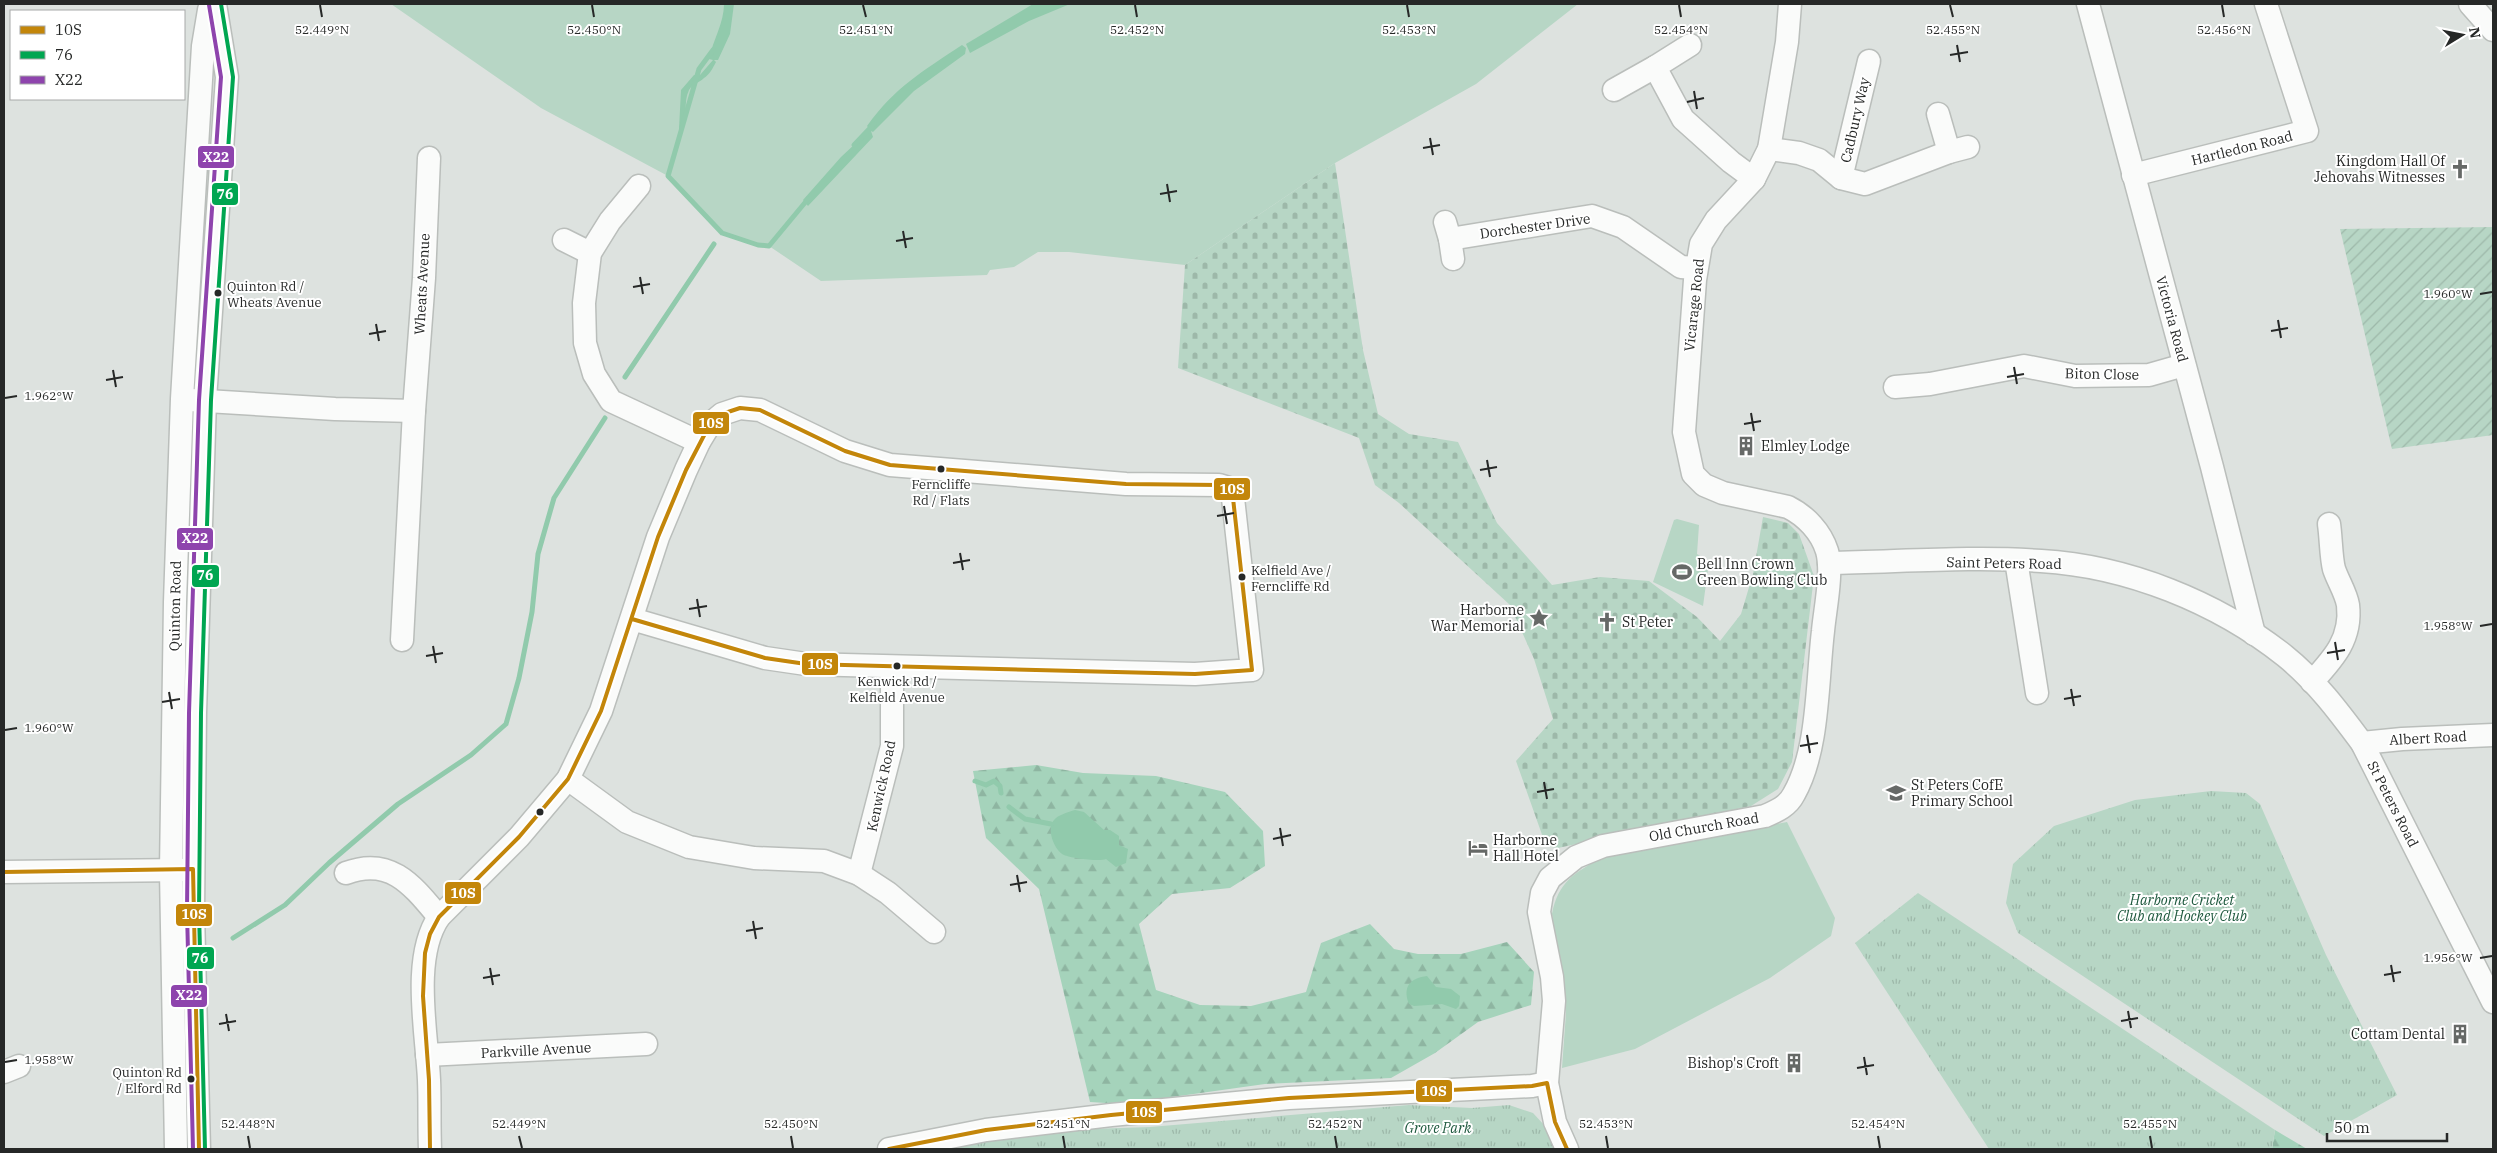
<svg xmlns="http://www.w3.org/2000/svg" width="2497" height="1153" font-family="'IBM Plex Serif',serif">
  <style>
    .grass { fill: #b7d6c5 }
    .forest { fill: url(#forest-firs) }
    .cemetery { fill: url(#cemetery-stones) }
    .park { fill: url(#park-tufts) }
    .garden { fill: url(#garden-furrows) }
    .water { fill: #91caac }
    .lines { fill: none; stroke-linecap: round; stroke-linejoin: round }
    .stream { stroke: #91caac; stroke-width: 5 }
    .minor-casing { stroke: #babebb; stroke-width: 25 }
    .minor { stroke: #fafbfa; stroke-width: 22 }
    .bus-1-casing { stroke: #fff; stroke-width: 8 }
    .bus-2-casing { stroke: #fff; stroke-width: 8 }
    .bus-3-casing { stroke: #fff; stroke-width: 8 }
    .bus-1 { stroke: #c3860a; stroke-width: 4 }
    .bus-2 { stroke: #00a651; stroke-width: 4 }
    .bus-3 { stroke: #8e44ad; stroke-width: 4 }
    .ticks { fill: none; stroke: #262827; stroke-width: 2 }
    .bus-dot { fill: #262827; stroke: #fff; stroke-width: 2 }
    .labels { text-anchor: middle; dominant-baseline: central; stroke-width: 4; stroke-linejoin: round; paint-order: stroke }
    .bus-label { font-size: 13px; fill: #262827; stroke: #fff; text-anchor: start }
    .street-label { font-size: 14px; fill: #262827; stroke: #fff }
    .poi-label { font-size: 14px; fill: #262827; stroke: #fff; text-anchor: start }
    .park-label { font-size: 14px; font-style: italic; fill: #1d583d; stroke: #fff }
    .ticks-label { font-size: 12px; text-anchor: middle; fill: #262827; stroke: #fff; stroke-width: 4; stroke-linejoin: round; paint-order: stroke }
    .line-badge { stroke: #fff; stroke-width: 2 }
    .badge-label { font-size: 14px; text-anchor: middle; font-weight: bold; fill: #fff }
  </style>
  <defs>
    <pattern id="forest-firs" width="22" height="20" patternUnits="userSpaceOnUse" patternTransform="scale(1.25)"><rect width="22" height="20" fill="#a5d3bb"/><path d="M5 1l3.5 6h-7zM16 11l3.5 6h-7z" fill="#8eb5a1"/></pattern>
    <pattern id="cemetery-stones" width="16" height="16" patternUnits="userSpaceOnUse" patternTransform="scale(1.25)"><rect width="16" height="16" fill="#b7d6c5"/><path d="M2 7V4a2 2 0 0 1 4 0v3zM10 15v-3a2 2 0 0 1 4 0v3z" fill="#9db8a9"/></pattern>
    <pattern id="park-tufts" width="24" height="20" patternUnits="userSpaceOnUse" patternTransform="scale(1.25)"><rect width="24" height="20" fill="#b7d6c5"/><path d="M3 7l-1-3M5 7V3M7 7l1-3M15 17l-1-3M17 17v-4M19 17l1-3" fill="none" stroke="#9db8a9"/></pattern>
    <pattern id="garden-furrows" width="10" height="10" patternUnits="userSpaceOnUse" patternTransform="scale(1.25)"><rect width="10" height="10" fill="#b7d6c5"/><path d="M-1 1l2-2M0 10L10 0M9 11l2-2" fill="none" stroke="#9db8a9"/></pattern>
  </defs>
  <rect width="100%" height="100%" fill="#dde2df"/>
  <g class="grass">
    <polygon points="391,4 1578,4 1476,84 1335,163 1185,265 1069,252 1038,252 1014,267 990,270 987,275 821,281 769,246 758,245 722,233 668,176 541,108"/>
    <polygon points="1677,519 1699,525 1697,554 1709,562 1703,606 1653,582 1674,520"/>
    <path d="M 1787,822 L 1835,918 L 1831,936 L 1770,978 L 1635,1049 L 1562,1068 L 1566,1013 L 1552,914 C 1558,882 1575,872 1602,858 Z"/>
  </g>
  <g class="forest">
    <polygon points="1036,765 1083,773 1156,776 1225,792 1263,831 1265,866 1230,888 1172,894 1139,924 1156,990 1200,1005 1251,1006 1306,992 1321,943 1370,924 1394,949 1418,954 1461,954 1507,942 1534,972 1531,1005 1478,1022 1435,1053 1391,1078 1265,1084 1122,1104 1090,1102 1039,889 986,838 973,771"/>
    <polygon points="2275,1130 2307,1149 2272,1149"/>
  </g>
  <polygon class="cemetery" points="1335,163 1363,350 1378,414 1409,434 1458,442 1497,523 1552,585 1600,577 1649,581 1697,617 1720,641 1741,614 1753,574 1763,517 1788,523 1799,534 1814,576 1792,762 1778,789 1751,806 1558,848 1546,846 1516,761 1553,719 1534,659 1510,605 1399,503 1375,485 1359,438 1178,368 1185,265"/>
  <g class="park">
    <polygon points="2211,791 2246,793 2260,804 2326,955 2397,1095 2324,1136 2018,933 2006,903 2013,864 2054,826 2135,800"/>
    <polygon points="1918,893 2275,1130 2272,1149 1989,1149 1855,943"/>
    <polygon points="1409,1105 1472,1108 1509,1105 1533,1113 1545,1126 1554,1149 929,1149 1060,1130 1150,1127"/>
  </g>
  <polygon class="garden" points="2493,227 2493,435 2392,449 2340,229"/>
  <g class="water">
    <path d="M 724,4 L 734,4 L 730,34 L 718,60 L 714,60 L 716,62 C 713,68 709,75 704,78 C 699,83 693,83 689,90 C 683,102 688,118 683,129 L 679,129 L 681,90 L 694,75 L 700,75 L 713,60 L 709,59 C 713,40 724,23 724,4 Z"/>
    <polygon points="1033,4 1070,4 1029,21 970,53 966,44"/>
    <path d="M 962,45 L 966,48 L 965,54 L 914,91 L 873,132 L 871,131 L 873,137 L 808,206 L 803,200 L 841,157 L 870,130 L 867,126 C 895,87 923,71 962,45 Z"/>
    <path d="M 1075,810 L 1084,812 L 1104,830 L 1110,830 L 1119,836 L 1119,845 L 1128,849 L 1126,863 L 1116,867 L 1106,859 C 1100,862 1070,858 1064,855 C 1054,850 1046,829 1054,820 C 1058,815 1068,812 1075,810 Z"/>
    <path d="M 1427,976 L 1436,987 L 1451,989 L 1460,996 L 1459,1006 L 1456,1009 L 1442,1004 L 1414,1006 L 1409,1004 C 1402,986 1411,978 1427,976 Z"/>
  </g>
  <g class="lines">
    <g class="stream">
      <polyline points="713,50 699,69 668,176 722,233 758,245 769,246 808,199"/>
      <polyline points="854,145 874,124"/>
      <polyline points="625,377 714,244"/>
      <polyline points="975,781 986,785 994,781 1000,786 1001,793"/>
      <polyline points="1009,807 1025,819 1051,824"/>
      <polyline points="233,938 285,905 329,863 398,804 471,755 506,724 519,678 532,612 538,554 554,498 605,418"/>
    </g>
    <defs>
      <g id="minor">
        <polyline points="2088,4 2212,467 2254,634"/>
        <polyline points="2470,4 2493,30"/>
        <polyline points="1690,45 1655,67 1683,119 1731,162 1754,179"/>
        <polyline points="1614,90 1655,67"/>
        <polyline points="1938,114 1949,152"/>
        <polyline points="1769,149 1799,153 1819,160 1841,178 1865,184 1949,152 1968,147"/>
        <polyline points="2133,175 2307,131 2266,4"/>
        <polyline points="1841,178 1869,61"/>
        <polyline points="639,186 610,221 590,253 584,303 585,343 594,374 611,401 699,442"/>
        <polyline points="1445,222 1450,239 1592,216 1623,227 1681,267 1696,268"/>
        <polyline points="1450,239 1453,259"/>
        <polyline points="564,240 590,253"/>
        <polyline points="1895,387 1930,384 2024,366 2075,376 2149,375 2184,365"/>
        <polyline points="190,400 335,409 414,411"/>
        <polyline points="2016,560 2037,693"/>
        <path d="M 1829,563 C 1899,562 1971,556 2041,561 C 2127,566 2217,602 2285,656 C 2315,680 2339,712 2362,743 L 2493,1002"/>
        <polyline points="402,640 414,411 424,278 429,158"/>
        <path d="M 2312,682 C 2333,659 2352,639 2348,605 C 2346,593 2338,581 2334,569 C 2331,558 2331,537 2329,524"/>
        <polyline points="2362,743 2402,739 2493,735"/>
        <polyline points="568,779 627,822 689,847 754,858 824,861 859,874 888,893 934,932"/>
        <polyline points="4,872 185,870"/>
        <path d="M 346,873 C 391,856 413,886 439,917"/>
        <polyline points="859,874 892,746 892,667"/>
        <polyline points="427,1055 646,1044"/>
        <polyline points="4,1072 19,1066"/>
        <polyline points="176,1149 171,871 175,602 182,399 203,46 209,10"/>
        <polyline points="199,1149 193,912 195,713 205,400 227,77 215,4"/>
        <path d="M 430,1149 C 429,1126 430,1103 429,1080 C 427,1033 411,958 439,917 L 519,837 L 568,779 L 601,711 L 658,537 L 686,470 L 699,442 L 710,424 L 722,414 L 740,408 L 760,410 L 845,451 L 890,465 L 1126,484 L 1219,485 L 1232,489 L 1252,670 L 1195,674 L 806,664 L 765,658 L 632,619"/>
        <polyline points="889,1149 986,1130 1111,1115 1289,1098 1532,1086 1547,1083"/>
        <path d="M 1567,1149 L 1555,1122 L 1547,1083 L 1554,1001 L 1552,977 L 1539,912 L 1542,893 L 1550,878 L 1576,857 L 1603,846 L 1765,816 C 1777,811 1788,806 1794,794 C 1819,750 1817,681 1823,631 C 1825,609 1833,572 1827,551 C 1821,532 1806,516 1788,507 L 1723,493 L 1704,485 L 1693,474 L 1684,432 L 1695,280 L 1701,244 L 1716,220 L 1754,179 L 1769,149 L 1787,42 L 1790,4"/>
      </g>
    </defs>
    <use href="#minor" class="minor-casing"/>
    <use href="#minor" class="minor"/>
    <defs>
      <g id="bus-1">
        <polyline points="4,872 193,869 199,1149"/>
        <polyline points="430,1149 429,1080 423,996 425,953 430,934 439,917 519,837 568,779 601,711 658,537 686,470 710,424 722,414 740,408 760,410 845,451 890,465 1126,484 1219,485 1232,489 1252,670 1195,674 806,664 765,658 632,619"/>
        <polyline points="889,1149 986,1130 1111,1115 1289,1098 1532,1086 1547,1083 1555,1122 1567,1149"/>
      </g>
      <polyline id="bus-2" points="205,1149 199,912 201,713 211,400 233,77 221,4"/>
      <polyline id="bus-3" points="193,1149 187,912 189,713 199,400 221,77 209,5"/>
    </defs>
    <use href="#bus-1" class="bus-1-casing"/>
    <use href="#bus-2" class="bus-2-casing"/>
    <use href="#bus-3" class="bus-3-casing"/>
    <use href="#bus-1" class="bus-1"/>
    <use href="#bus-2" class="bus-2"/>
    <use href="#bus-3" class="bus-3"/>
  </g>
  <path class="ticks" d="M 320,5 L 322,17M 592,5 L 594,17M 863,5 L 866,17M 1135,5 L 1137,17M 1407,5 L 1409,17M 1679,5 L 1681,17M 1950,5 L 1953,17M 2222,5 L 2224,17M 1957,45 L 1960,62M 1950,55 L 1968,52M 1694,91 L 1697,109M 1687,102 L 1704,98M 1430,138 L 1433,155M 1423,148 L 1440,145M 1167,184 L 1170,202M 1160,194 L 1177,191M 903,231 L 906,248M 896,241 L 913,238M 640,277 L 643,294M 633,287 L 650,284M 2480,294 L 2492,292M 2278,320 L 2281,338M 376,324 L 379,341M 2271,331 L 2288,328M 369,334 L 386,331M 2014,367 L 2017,384M 113,370 L 116,387M 2007,377 L 2024,374M 106,380 L 123,377M 5,398 L 17,396M 1751,413 L 1754,431M 1744,424 L 1761,421M 1487,460 L 1490,477M 1480,470 L 1497,467M 1224,506 L 1227,524M 1217,516 L 1234,513M 960,553 L 963,570M 953,563 L 970,560M 697,599 L 700,617M 689,609 L 707,606M 2480,626 L 2492,624M 2335,642 L 2338,660M 433,646 L 436,663M 2327,653 L 2345,650M 426,656 L 443,653M 2071,689 L 2074,706M 169,692 L 172,709M 2064,699 L 2081,696M 162,702 L 180,699M 5,730 L 17,728M 1807,735 L 1810,753M 1800,746 L 1818,743M 1544,782 L 1547,799M 1537,792 L 1554,789M 1280,828 L 1283,846M 1273,839 L 1291,835M 1017,875 L 1020,892M 1010,885 L 1027,882M 753,921 L 756,939M 746,931 L 763,928M 2480,958 L 2492,956M 2391,965 L 2394,982M 490,968 L 493,985M 2384,975 L 2401,972M 483,978 L 500,975M 2128,1011 L 2131,1028M 226,1014 L 229,1031M 2121,1021 L 2138,1018M 219,1024 L 236,1021M 1864,1057 L 1867,1075M 5,1062 L 17,1060M 1857,1068 L 1874,1065M 248,1136 L 250,1148M 519,1136 L 522,1148M 791,1136 L 793,1148M 1063,1136 L 1065,1148M 1335,1136 L 1337,1148M 1606,1136 L 1608,1148M 1878,1136 L 1880,1148M 2150,1136 L 2152,1148"/>
  <defs>
    <symbol id="church-bare" viewBox="-9 -9 18 18"><path d="M-1.2-6h2.4v3.5h3.3v2.4h-3.3V6h-2.4V-.1h-3.3v-2.4h3.3Z" fill="#666967" stroke="#fff" stroke-width="2.5" paint-order="stroke"/></symbol>
    <symbol id="building-bare" viewBox="-9 -9 18 18"><path d="M-4-6H4V6H1V3H-1V6H-4ZM-2.5-4.3h1.7v1.8h-1.7ZM.8-4.3h1.7v1.8H.8ZM-2.5-1h1.7V.8h-1.7ZM.8-1h1.7V.8H.8Z" fill="#666967" stroke="#fff" stroke-width="2.5" paint-order="stroke"/></symbol>
    <symbol id="stadium-bare" viewBox="-9 -9 18 18"><path d="M0-5a6.5 5 0 1 0 0 10a6.5 5 0 1 0 0-10ZM-3.5-1.8h7v3.6h-7Z" fill="#666967" stroke="#fff" stroke-width="2.5" paint-order="stroke"/></symbol>
    <symbol id="sight-bare" viewBox="-9 -9 18 18"><path d="M0-6L1.8-2.2L6-1.7L2.9 1.2L3.7 5.4L0 3.3L-3.7 5.4L-2.9 1.2L-6-1.7L-1.8-2.2Z" fill="#666967" stroke="#fff" stroke-width="2.5" paint-order="stroke"/></symbol>
    <symbol id="school-bare" viewBox="-9 -9 18 18"><path d="M0-5L7-2L0 1L-7-2ZM-4 1L0 2.5L4 1V4Q0 6-4 4Z" fill="#666967" stroke="#fff" stroke-width="2.5" paint-order="stroke"/></symbol>
    <symbol id="hotel-bare" viewBox="-9 -9 18 18"><path d="M-6-4.5h1.5V1H6V5H4.5V3h-9V5H-6ZM-4 0a1.8 1.8 0 1 1 3.6 0ZM.5 0V-2.5h3Q6-2.5 6 0Z" fill="#666967" stroke="#fff" stroke-width="2.5" paint-order="stroke"/></symbol>
  </defs>
  <g fill-rule="evenodd">
    <use href="#church-bare" x="2446" y="155" width="28" height="28"/>
    <use href="#building-bare" x="1732" y="432" width="28" height="28"/>
    <use href="#stadium-bare" x="1668" y="558" width="28" height="28"/>
    <use href="#sight-bare" x="1525" y="604" width="28" height="28"/>
    <use href="#church-bare" x="1593" y="608" width="28" height="28"/>
    <use href="#school-bare" x="1882" y="779" width="28" height="28"/>
    <use href="#hotel-bare" x="1464" y="834" width="28" height="28"/>
    <use href="#building-bare" x="2446" y="1020" width="28" height="28"/>
    <use href="#building-bare" x="1780" y="1049" width="28" height="28"/>
  </g>
  <g class="bus-dot">
    <circle cx="218" cy="293" r="4.5"/>
    <circle cx="941" cy="469" r="4.5"/>
    <circle cx="1242" cy="577" r="4.5"/>
    <circle cx="897" cy="666" r="4.5"/>
    <circle cx="540" cy="812" r="4.5"/>
    <circle cx="191" cy="1079" r="4.5"/>
  </g>
  <g class="labels">
    <g class="bus-label">
      <text x="227" y="286">Quinton Rd /<tspan x="227" dy="16">Wheats Avenue</tspan></text>
      <text x="941" y="484" text-anchor="middle">Ferncliffe<tspan x="941" dy="16">Rd / Flats</tspan></text>
      <text x="1251" y="570">Kelfield Ave /<tspan x="1251" dy="16">Ferncliffe Rd</tspan></text>
      <text x="897" y="681" text-anchor="middle">Kenwick Rd /<tspan x="897" dy="16">Kelfield Avenue</tspan></text>
      <text x="182" y="1072" text-anchor="end">Quinton Rd<tspan x="182" dy="16">/ Elford Rd</tspan></text>
    </g>
    <g class="street-label">
      <text transform="translate(1855 120) rotate(-77)">Cadbury Way</text>
      <text transform="translate(2242 148) rotate(-14)">Hartledon Road</text>
      <text transform="translate(1535 226) rotate(-8)">Dorchester Drive</text>
      <text transform="translate(422 284) rotate(-87)">Wheats Avenue</text>
      <text transform="translate(1694 305) rotate(-84)">Vicarage Road</text>
      <text transform="translate(2172 319) rotate(75)">Victoria Road</text>
      <text transform="translate(2102 374) rotate(1)">Biton Close</text>
      <text transform="translate(2004 563) rotate(1)">Saint Peters Road</text>
      <text transform="translate(175 606) rotate(-89)">Quinton Road</text>
      <text transform="translate(2428 738) rotate(-3)">Albert Road</text>
      <text transform="translate(881 786) rotate(-78)">Kenwick Road</text>
      <text transform="translate(2393 804) rotate(63)">St Peters Road</text>
      <text transform="translate(1704 827) rotate(-10)">Old Church Road</text>
      <text transform="translate(536 1050) rotate(-3)">Parkville Avenue</text>
    </g>
    <g class="poi-label">
      <text x="2445" y="161" text-anchor="end">Kingdom Hall Of<tspan x="2445" dy="16">Jehovahs Witnesses</tspan></text>
      <text x="1761" y="446">Elmley Lodge</text>
      <text x="1697" y="564">Bell Inn Crown<tspan x="1697" dy="16">Green Bowling Club</tspan></text>
      <text x="1524" y="610" text-anchor="end">Harborne<tspan x="1524" dy="16">War Memorial</tspan></text>
      <text x="1622" y="622">St Peter</text>
      <text x="1911" y="785">St Peters CofE<tspan x="1911" dy="16">Primary School</tspan></text>
      <text x="1493" y="840">Harborne<tspan x="1493" dy="16">Hall Hotel</tspan></text>
      <text x="2445" y="1034" text-anchor="end">Cottam Dental</text>
      <text x="1779" y="1063" text-anchor="end">Bishop's Croft</text>
    </g>
    <g class="park-label">
      <text x="2182" y="900">Harborne Cricket<tspan x="2182" dy="16">Club and Hockey Club</tspan></text>
      <text x="1438" y="1128">Grove Park</text>
    </g>
  </g>
  <g class="ticks-label">
    <text x="322" y="34">52.449°N</text>
    <text x="594" y="34">52.450°N</text>
    <text x="866" y="34">52.451°N</text>
    <text x="1137" y="34">52.452°N</text>
    <text x="1409" y="34">52.453°N</text>
    <text x="1681" y="34">52.454°N</text>
    <text x="1953" y="34">52.455°N</text>
    <text x="2224" y="34">52.456°N</text>
    <text x="2448" y="298">1.960°W</text>
    <text x="49" y="400">1.962°W</text>
    <text x="2448" y="630">1.958°W</text>
    <text x="49" y="732">1.960°W</text>
    <text x="2448" y="962">1.956°W</text>
    <text x="49" y="1064">1.958°W</text>
    <text x="248" y="1128">52.448°N</text>
    <text x="519" y="1128">52.449°N</text>
    <text x="791" y="1128">52.450°N</text>
    <text x="1063" y="1128">52.451°N</text>
    <text x="1335" y="1128">52.452°N</text>
    <text x="1606" y="1128">52.453°N</text>
    <text x="1878" y="1128">52.454°N</text>
    <text x="2150" y="1128">52.455°N</text>
  </g>
  <g class="line-badge">
    <rect x="197" y="145" width="38" height="24" rx="5" fill="#8e44ad"/>
    <rect x="211" y="182" width="28" height="24" rx="5" fill="#00a651"/>
    <rect x="692" y="411" width="38" height="24" rx="5" fill="#c3860a"/>
    <rect x="1213" y="477" width="38" height="24" rx="5" fill="#c3860a"/>
    <rect x="176" y="527" width="38" height="24" rx="5" fill="#8e44ad"/>
    <rect x="191" y="564" width="29" height="24" rx="5" fill="#00a651"/>
    <rect x="801" y="652" width="38" height="24" rx="5" fill="#c3860a"/>
    <rect x="444" y="881" width="38" height="24" rx="5" fill="#c3860a"/>
    <rect x="175" y="903" width="38" height="24" rx="5" fill="#c3860a"/>
    <rect x="186" y="946" width="29" height="24" rx="5" fill="#00a651"/>
    <rect x="170" y="984" width="38" height="24" rx="5" fill="#8e44ad"/>
    <rect x="1415" y="1079" width="38" height="24" rx="5" fill="#c3860a"/>
    <rect x="1125" y="1100" width="38" height="24" rx="5" fill="#c3860a"/>
  </g>
  <g class="badge-label">
    <text x="216" y="162">X22</text>
    <text x="225" y="199">76</text>
    <text x="711" y="428">10S</text>
    <text x="1232" y="494">10S</text>
    <text x="195" y="543">X22</text>
    <text x="205" y="580">76</text>
    <text x="820" y="669">10S</text>
    <text x="463" y="898">10S</text>
    <text x="194" y="919">10S</text>
    <text x="200" y="963">76</text>
    <text x="189" y="1000">X22</text>
    <text x="1434" y="1096">10S</text>
    <text x="1144" y="1117">10S</text>
  </g>
  <rect width="2497" height="1153" fill="none" stroke="#262827" stroke-width="10"/>
  <rect x="10" y="10" width="175" height="90" fill="#ffffff" stroke="#a8a9a9"/>
  <rect x="20" y="26" width="25" height="8" fill="#c3860a" stroke="#a8a9a9"/>
  <text x="55" y="35" font-size="15" fill="#262827">10S</text>
  <rect x="20" y="51" width="25" height="8" fill="#00a651" stroke="#a8a9a9"/>
  <text x="55" y="60" font-size="15" fill="#262827">76</text>
  <rect x="20" y="76" width="25" height="8" fill="#8e44ad" stroke="#a8a9a9"/>
  <text x="55" y="85" font-size="15" fill="#262827">X22</text>
  <g transform="translate(2462 35) rotate(80)" stroke="#ffffff" stroke-width="4" paint-order="stroke">
  <path d="M0-4L9 19L0 12L-9 19Z" fill="#262827"/>
  <text y="-8" font-size="14" font-weight="bold" text-anchor="middle" fill="#262827">N</text>
  </g>
  <path d="M2327 1133v8h120v-8" fill="none" stroke="#262827" stroke-width="2.5"/>
  <text x="2334" y="1133" font-size="15" fill="#262827" stroke="#ffffff" stroke-width="4" paint-order="stroke">50 m</text>
</svg>
